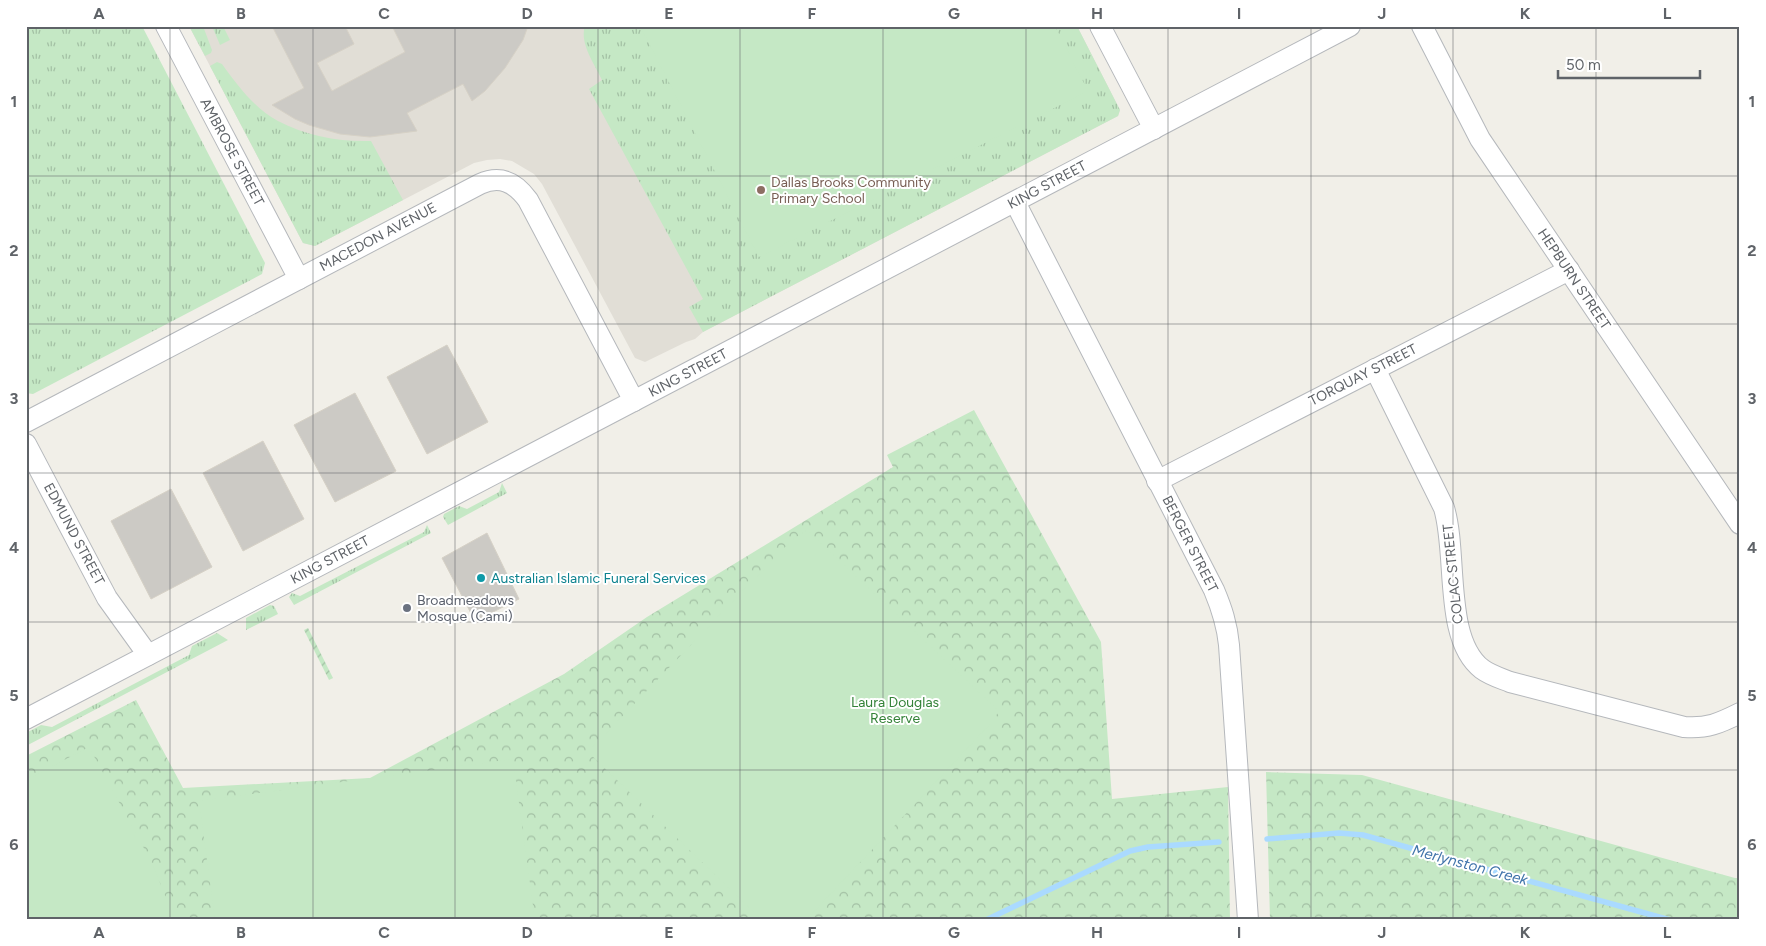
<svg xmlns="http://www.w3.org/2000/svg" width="1766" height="946" font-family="Figtree,sans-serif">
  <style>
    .education { fill: #e1ded6 }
    .grass { fill: url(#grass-tufts) }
    .park { fill: url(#park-crowns) }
    .garden { fill: url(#garden-furrows) }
    .pitch { fill: #c5e8c5 }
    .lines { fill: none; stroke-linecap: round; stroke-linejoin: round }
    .stream { stroke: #aadaff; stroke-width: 5.5 }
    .building { fill: #cccac5; stroke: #d6d1c6 }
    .minor-casing { stroke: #b5b8bc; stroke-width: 22 }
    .minor { stroke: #fff; stroke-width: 20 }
    .grid { fill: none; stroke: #5f6368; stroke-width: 1; stroke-opacity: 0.55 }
    .education-dot { fill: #8d6e63; stroke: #fff; stroke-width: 2 }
    .culture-dot { fill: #0f9aa8; stroke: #fff; stroke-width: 2 }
    .worship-dot { fill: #6b7280; stroke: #fff; stroke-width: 2 }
    .labels { text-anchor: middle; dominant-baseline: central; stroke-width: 4; stroke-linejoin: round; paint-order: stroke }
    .street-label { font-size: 14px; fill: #5f6368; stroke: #fff }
    .education-label { font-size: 14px; fill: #785e54; stroke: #fff; text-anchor: start }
    .culture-label { font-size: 14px; fill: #0d838f; stroke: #fff; text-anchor: start }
    .worship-label { font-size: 14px; fill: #5b616d; stroke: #fff; text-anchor: start }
    .park-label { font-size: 14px; fill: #348238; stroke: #fff }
    .water-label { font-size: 15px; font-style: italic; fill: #4174aa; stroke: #fff }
    .neatline { fill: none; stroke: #5f6368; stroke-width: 2 }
    .grid-label { font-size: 16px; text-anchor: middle; font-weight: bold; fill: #5f6368 }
  </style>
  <defs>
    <pattern id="grass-tufts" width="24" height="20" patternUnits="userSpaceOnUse" patternTransform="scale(1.25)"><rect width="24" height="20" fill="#c5e8c5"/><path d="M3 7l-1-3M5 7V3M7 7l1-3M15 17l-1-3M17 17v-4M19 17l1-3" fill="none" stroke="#a3c0a4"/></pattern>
    <pattern id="park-crowns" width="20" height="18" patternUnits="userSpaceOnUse" patternTransform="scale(1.25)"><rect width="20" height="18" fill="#c5e8c5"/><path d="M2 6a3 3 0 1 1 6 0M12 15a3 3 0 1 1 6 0" fill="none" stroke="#a3c0a4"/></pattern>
    <pattern id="garden-furrows" width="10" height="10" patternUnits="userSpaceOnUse" patternTransform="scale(1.25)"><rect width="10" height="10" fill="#c5e8c5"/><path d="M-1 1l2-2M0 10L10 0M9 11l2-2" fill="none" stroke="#a3c0a4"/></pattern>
  </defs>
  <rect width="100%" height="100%" fill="#f1efe8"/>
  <polygon class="education" points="189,26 1077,26 1120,110 1118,116 703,332 695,339 686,342 645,362 635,358 542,184 534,174 512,161 500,159 487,160 474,163 315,246 303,243"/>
  <g class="grass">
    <polygon points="26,26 142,26 265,263 262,274 33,394 26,393"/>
    <polygon points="189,26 203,26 212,50 211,53 205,56"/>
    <polygon points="212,26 223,26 230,40 220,45"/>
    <path d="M 585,26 L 1077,26 L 1120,110 L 1118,116 L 703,332 L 689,307 L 703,299 L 589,89 L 602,80 C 595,65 579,43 585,26 Z"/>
    <path d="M 217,62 L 222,64 C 237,85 255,109 278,121 C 306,136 340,142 371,141 L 403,200 L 315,246 L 303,243 L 210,66 Z"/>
    <polygon points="502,483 507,493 448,525 443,517 444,514 459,506 467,509 499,492"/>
    <polygon points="427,525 431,533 294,605 289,597 292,593 300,596 424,532"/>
    <polygon points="270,605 274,606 278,614 246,630 246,618"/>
    <polygon points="217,633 228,640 26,746 26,733 41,725 52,727 189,655 192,646"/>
  </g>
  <g class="park">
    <polygon points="974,410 1101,642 1112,799 1228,787 1230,920 26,920 26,756 136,700 183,788 370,778 564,674 647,617 893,467 887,455"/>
    <polygon points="1266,772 1362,775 1735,878 1740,878 1740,920 1270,920"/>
  </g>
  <polygon class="garden" points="308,628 333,678 329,680 304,630"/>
  <g class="pitch">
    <polygon points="640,26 1055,26 1088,91 759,257"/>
    <polygon points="807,530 999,711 991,723 806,920 762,920 588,752 792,540"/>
    <polygon points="89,747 152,863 175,920 26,920 26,780"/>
    <polygon points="513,759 535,920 215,920 199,801"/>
  </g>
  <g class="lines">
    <g class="stream">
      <polyline points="1267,839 1339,833 1363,835 1670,920"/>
      <polyline points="986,920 1130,851 1148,847 1219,842"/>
    </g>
  </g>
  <g class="building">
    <polygon points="272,26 345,26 354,44 317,63 332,91 405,52 392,26 528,26 523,40 505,68 485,91 472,101 463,84 407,113 417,131 370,137 340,134 309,125 295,119 272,105 304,88"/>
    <polygon points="447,345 488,422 427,454 387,377"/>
    <polygon points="355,393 396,471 335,502 294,425"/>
    <polygon points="263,441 304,519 243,551 203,473"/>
    <polygon points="171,489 212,567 151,599 111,521"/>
    <polygon points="487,533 519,599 475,621 442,558"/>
  </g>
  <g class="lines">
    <defs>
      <g id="minor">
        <polyline points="166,26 299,279"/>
        <polyline points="1100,26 1154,129"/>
        <polyline points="1422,26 1480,139 1740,524"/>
        <path d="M 1015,202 L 1214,590 C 1222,609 1227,624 1229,645 L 1248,920"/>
        <path d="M 1375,369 L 1444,508 C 1458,554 1443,639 1482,669 C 1490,675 1500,678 1510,682 L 1684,727 C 1707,729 1720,723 1740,713"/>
        <path d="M 26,422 L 480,184 C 500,175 515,182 528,200 L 634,401"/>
        <polyline points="26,444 107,598 148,655"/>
        <polyline points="1157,481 1569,270"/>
        <polyline points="26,719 1350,26"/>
      </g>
    </defs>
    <use href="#minor" class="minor-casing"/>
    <use href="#minor" class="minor"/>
  </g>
  <path class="grid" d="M 170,26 L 170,920M 313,26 L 313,920M 455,26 L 455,920M 598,26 L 598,920M 740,26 L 740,920M 883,26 L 883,920M 1026,26 L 1026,920M 1168,26 L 1168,920M 1311,26 L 1311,920M 1453,26 L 1453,920M 1596,26 L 1596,920M 26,176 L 1740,176M 26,324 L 1740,324M 26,473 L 1740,473M 26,622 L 1740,622M 26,770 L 1740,770"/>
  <circle class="education-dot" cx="761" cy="190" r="5"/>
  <circle class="culture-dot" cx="481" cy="578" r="5"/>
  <circle class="worship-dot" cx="407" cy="608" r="5"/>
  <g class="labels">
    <g class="street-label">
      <text transform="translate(232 152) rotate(62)">AMBROSE STREET</text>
      <text transform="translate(1047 185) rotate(-28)">KING STREET</text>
      <text transform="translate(378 237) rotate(-28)">MACEDON AVENUE</text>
      <text transform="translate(1574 279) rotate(56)">HEPBURN STREET</text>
      <text transform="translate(688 373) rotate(-28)">KING STREET</text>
      <text transform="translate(1363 375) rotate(-27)">TORQUAY STREET</text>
      <text transform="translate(74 534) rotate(62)">EDMUND STREET</text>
      <text transform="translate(1190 544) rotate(63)">BERGER STREET</text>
      <text transform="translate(330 560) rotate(-28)">KING STREET</text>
      <text transform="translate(1453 574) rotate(-96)">COLAC STREET</text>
    </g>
    <g class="education-label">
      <text x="771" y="182">Dallas Brooks Community<tspan x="771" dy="16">Primary School</tspan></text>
    </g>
    <g class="culture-label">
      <text x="491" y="578">Australian Islamic Funeral Services</text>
    </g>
    <g class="worship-label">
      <text x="417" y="600">Broadmeadows<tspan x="417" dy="16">Mosque (Cami)</tspan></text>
    </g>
    <g class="park-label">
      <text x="895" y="702">Laura Douglas<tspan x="895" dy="16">Reserve</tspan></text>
    </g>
    <g class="water-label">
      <text transform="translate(1470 865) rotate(15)">Merlynston Creek</text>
    </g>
  </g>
  <rect width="1766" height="946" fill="none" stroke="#ffffff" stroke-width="55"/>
  <path d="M1558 70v8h142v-8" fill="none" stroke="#5f6368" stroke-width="2.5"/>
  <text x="1566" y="70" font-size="15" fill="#5f6368" stroke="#ffffff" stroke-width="4" paint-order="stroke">50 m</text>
  <rect x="28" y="28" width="1710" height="890" class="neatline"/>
  <g class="grid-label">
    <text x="99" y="19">A</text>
    <text x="241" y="19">B</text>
    <text x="384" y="19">C</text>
    <text x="527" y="19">D</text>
    <text x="669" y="19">E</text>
    <text x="812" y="19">F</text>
    <text x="954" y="19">G</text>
    <text x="1097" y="19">H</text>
    <text x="1239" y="19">I</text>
    <text x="1382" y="19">J</text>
    <text x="1525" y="19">K</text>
    <text x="1667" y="19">L</text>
    <text x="14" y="107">1</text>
    <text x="1752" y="107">1</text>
    <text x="14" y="256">2</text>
    <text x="1752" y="256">2</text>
    <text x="14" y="404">3</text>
    <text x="1752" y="404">3</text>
    <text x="14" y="553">4</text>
    <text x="1752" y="553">4</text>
    <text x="14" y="701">5</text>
    <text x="1752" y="701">5</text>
    <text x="14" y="850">6</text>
    <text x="1752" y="850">6</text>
    <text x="99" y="938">A</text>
    <text x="241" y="938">B</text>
    <text x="384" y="938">C</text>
    <text x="527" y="938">D</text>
    <text x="669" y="938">E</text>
    <text x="812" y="938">F</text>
    <text x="954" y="938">G</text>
    <text x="1097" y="938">H</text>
    <text x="1239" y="938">I</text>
    <text x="1382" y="938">J</text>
    <text x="1525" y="938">K</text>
    <text x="1667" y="938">L</text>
  </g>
</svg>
